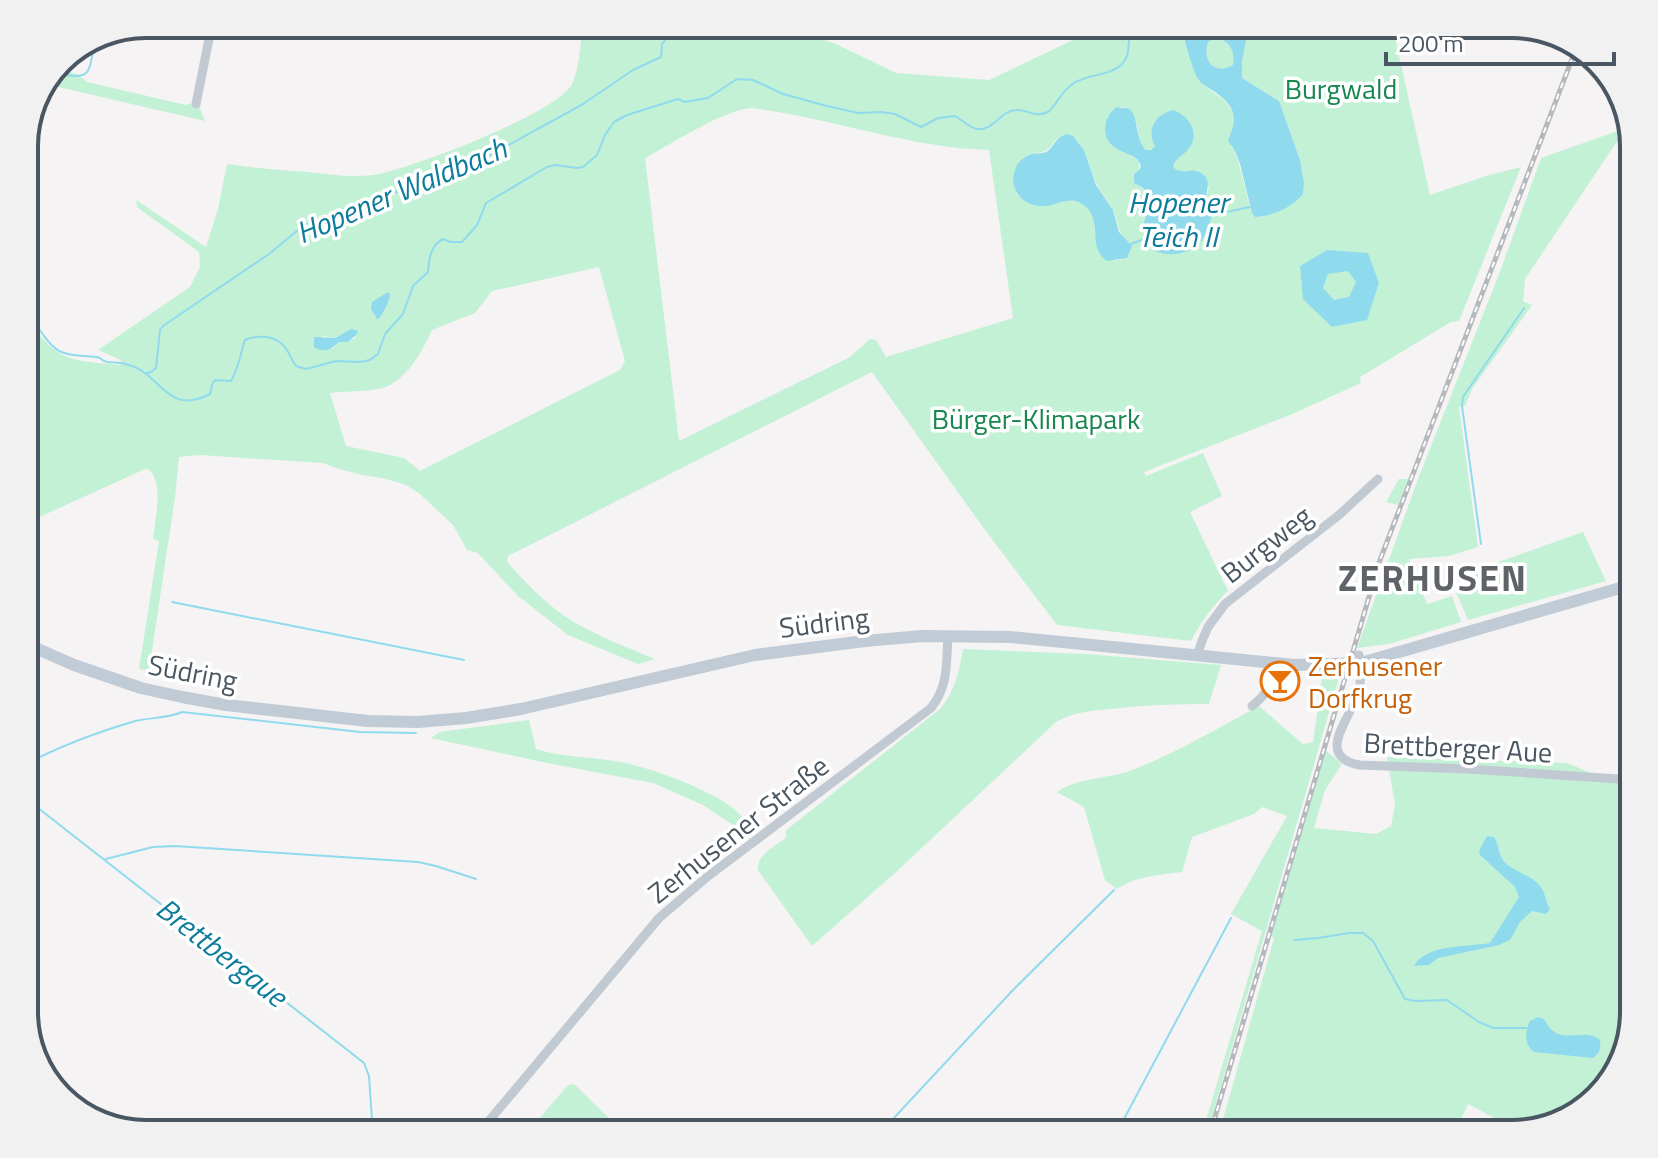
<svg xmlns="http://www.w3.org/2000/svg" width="1658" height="1158" font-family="'Titillium Web',sans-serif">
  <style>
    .green { fill: #c3f1d5; fill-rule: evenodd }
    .water { fill: #90daee; fill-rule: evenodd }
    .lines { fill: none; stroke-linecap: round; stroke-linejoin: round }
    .stream { stroke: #90daee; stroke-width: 2 }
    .minor { stroke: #c1cad2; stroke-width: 9 }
    .secondary { stroke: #c1cbd6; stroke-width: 12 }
    .rail-casing { stroke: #b5b8bd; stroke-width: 5 }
    .rail { stroke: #fff; stroke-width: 2; stroke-dasharray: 6; stroke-linecap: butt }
    .labels { text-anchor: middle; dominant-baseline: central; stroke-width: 7; stroke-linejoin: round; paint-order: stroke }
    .park-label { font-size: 28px; fill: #17864f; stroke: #fff }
    .street-label { font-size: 28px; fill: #4a5661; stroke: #fff }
    .food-label { font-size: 28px; fill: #c56008; stroke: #fff; text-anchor: start }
    .water-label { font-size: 30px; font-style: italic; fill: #0c7c9b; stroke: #fff }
    .district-label { font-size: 36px; font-weight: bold; letter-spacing: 2px; fill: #5f6368; stroke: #fff }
    .rim { fill: none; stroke: #4a5661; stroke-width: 4 }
  </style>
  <rect width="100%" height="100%" fill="#f5f3f3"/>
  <g class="green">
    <path d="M 583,24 L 727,24 L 811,36 L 836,44 L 896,73 L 989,80 L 1075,39 L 1063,24 L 1189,24 C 1185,28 1184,28 1184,35 C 1184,46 1195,75 1202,83 C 1211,93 1224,96 1231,109 C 1238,121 1234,133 1231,146 L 1236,153 L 1250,207 L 1255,217 L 1261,217 L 1304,183 L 1300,160 L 1279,101 L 1242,78 C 1239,58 1252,39 1234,24 L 1392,24 L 1430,195 L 1486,176 L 1521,167 L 1459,321 L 1451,322 L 1360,377 L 1361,383 L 1290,415 L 1144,472 L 1146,476 L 1203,453 L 1222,496 L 1190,512 L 1228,591 C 1212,606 1201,622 1191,641 L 1057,625 L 985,530 L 872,372 L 508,556 L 507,562 C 524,581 542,600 563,615 C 590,634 625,646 655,659 L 638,664 L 568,635 L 518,596 L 478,553 L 467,550 L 453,525 L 420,494 L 406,485 L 383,478 L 362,475 L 339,469 L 323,463 L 200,455 L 179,457 L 175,497 L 149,671 L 139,669 L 159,541 L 153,539 C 155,517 164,488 150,470 L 145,469 L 24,524 L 24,338 L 32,326 C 38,333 43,340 50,346 C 68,364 97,362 120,365 L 121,360 L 98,350 L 190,287 L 200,267 L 199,252 L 137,207 L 136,200 L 206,247 L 218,209 L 227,164 C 253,168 280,170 306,172 C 328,174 351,178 373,175 C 408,170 558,113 572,84 C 580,67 580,43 583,24 ZM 1118,107 L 1123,107 C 1128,111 1135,116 1136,122 C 1141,135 1134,143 1149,151 L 1155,146 L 1173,110 L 1190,147 L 1176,158 L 1173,167 L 1181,172 L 1192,171 L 1209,187 L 1206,198 L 1207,207 L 1149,246 C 1133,224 1164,203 1139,186 L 1139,161 L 1111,144 L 1107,117 ZM 750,108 C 830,117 908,148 989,150 L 1013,318 L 886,357 L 876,340 L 870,339 L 850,357 L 679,441 L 645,158 C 673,143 720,112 750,108 ZM 1067,134 C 1086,141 1088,166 1096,182 C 1100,192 1108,200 1113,210 C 1119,222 1117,235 1130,243 L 1127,258 L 1114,261 C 1109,255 1102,249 1097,242 C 1091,230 1100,213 1081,203 C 1056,190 1042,223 1016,193 L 1035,153 C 1057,152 1049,138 1067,134 ZM 599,267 L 625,361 L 620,370 L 420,471 L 404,458 L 346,446 L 330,393 C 346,391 374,392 388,386 C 409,376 423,350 432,330 L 475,313 L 492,291 ZM 351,329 L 355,338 L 348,342 L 339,342 L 332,349 L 321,336 L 335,338 Z"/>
    <path d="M 1215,38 C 1230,41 1235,51 1233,65 C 1214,76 1202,60 1208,42 Z"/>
    <polygon points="58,69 77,74 87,82 186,105 194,103 200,108 205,121 50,85"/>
    <polygon points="1626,128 1525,279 1523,301 1532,305 1472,389 1465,406 1459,407 1478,547 1449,556 1409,559 1427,604 1452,596 1461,622 1389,644 1357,648 1418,479 1501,269 1541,158"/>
    <polygon points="1399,479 1408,479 1398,505 1386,502"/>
    <polygon points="1583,532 1606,581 1468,620 1456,592 1460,583 1468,579 1470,572"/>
    <path d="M 963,649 L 1086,654 L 1221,665 L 1209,704 C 1176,704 1143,705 1110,709 C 1091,711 1073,712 1056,722 L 895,873 L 812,946 L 758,870 C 756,854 776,846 787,837 L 785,831 L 940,709 C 955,691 959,672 963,649 Z"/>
    <path d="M 1341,671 L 1207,1134 L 1202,1134 L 1262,931 L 1231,914 L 1287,816 L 1262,807 L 1254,814 L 1192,837 L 1182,872 C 1159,875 1136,876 1117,889 L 1105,880 L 1084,807 L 1057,792 C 1078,777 1111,779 1135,769 C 1178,752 1218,728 1259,706 L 1303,744 L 1313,742 L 1323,672 Z"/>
    <path d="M 529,720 L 536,749 C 561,757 589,757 615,761 C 647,766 702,787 729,805 C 739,812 747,823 755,832 L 750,836 L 703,805 L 653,783 L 547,763 L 431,738 L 440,732 Z"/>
    <polygon points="1325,750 1342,764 1325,790 1314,828 1376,834 1391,826 1395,805 1387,757 1567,763 1591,773 1634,784 1634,1012 1609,1086 1566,1121 1521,1132 1468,1104 1454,1134 1219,1134 1274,938 1271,936"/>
    <polygon points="571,1084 575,1085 615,1124 606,1134 526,1134 568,1085"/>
  </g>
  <g class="water">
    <path d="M 1189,24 L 1234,24 L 1240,29 L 1246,39 L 1242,62 L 1242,78 L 1279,101 L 1300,160 L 1304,183 L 1303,194 C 1291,208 1273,216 1255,217 L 1252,213 L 1240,164 L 1236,153 L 1228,140 C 1237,121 1237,109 1219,95 C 1212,89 1204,87 1198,79 C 1194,72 1184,43 1184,35 C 1184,29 1185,28 1189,24 ZM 1216,38 C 1230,41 1235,51 1233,65 C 1214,76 1202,60 1208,42 Z"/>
    <path d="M 1117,107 L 1130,109 C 1140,121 1134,138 1146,150 L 1151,150 L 1155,146 C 1146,129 1155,115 1173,110 C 1188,115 1200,132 1190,147 C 1184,156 1176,156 1173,167 C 1184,176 1188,167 1199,172 C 1214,179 1205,191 1206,202 C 1207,209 1209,210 1212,215 C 1209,226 1206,236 1199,244 C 1186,257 1151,260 1144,238 C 1137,217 1167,198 1134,183 L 1134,174 C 1138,171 1142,169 1140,164 C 1137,150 1099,155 1106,122 C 1108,115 1111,112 1117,107 Z"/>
    <path d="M 1067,134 L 1073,136 L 1084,150 L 1096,185 L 1113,210 L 1119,232 L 1132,246 L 1127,258 L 1107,261 C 1087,248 1103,221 1085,206 C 1071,194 1059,205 1044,206 C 1024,208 1008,190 1015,170 C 1017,162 1024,157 1032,154 C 1038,153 1045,154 1049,150 C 1056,143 1056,137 1067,134 Z"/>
    <path d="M 1327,250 L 1368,253 L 1379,283 L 1367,320 L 1332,327 L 1303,299 L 1300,266 ZM 1348,271 L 1356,282 L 1349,297 L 1334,300 L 1323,288 L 1328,274 Z"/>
    <path d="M 388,292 L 390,294 C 390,302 383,312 379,319 L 377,319 L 371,309 L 372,302 Z"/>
    <path d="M 351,329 L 358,331 L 357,334 L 348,342 L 339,342 C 331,349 324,354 314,347 L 314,337 L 335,338 Z"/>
    <path d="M 1487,836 L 1494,837 C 1499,844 1498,853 1503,860 C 1511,871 1530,874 1540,886 C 1546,893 1545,902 1550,909 L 1546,914 L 1532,911 L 1520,922 L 1510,940 L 1499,945 L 1438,958 L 1429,965 L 1414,966 C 1426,944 1467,947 1490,943 L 1519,897 L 1515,887 L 1480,855 L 1479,851 Z"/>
    <path d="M 1538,1017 L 1544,1019 C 1559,1050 1582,1025 1600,1040 C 1601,1048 1600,1053 1593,1058 L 1534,1052 C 1524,1044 1525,1032 1530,1021 Z"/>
  </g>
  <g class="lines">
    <g class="stream">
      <path d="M 56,73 C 90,80 89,76 94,44"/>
      <polyline points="1212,215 1250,207"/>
      <polyline points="1131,244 1144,239"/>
      <path d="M 24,308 C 35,321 45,342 59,351 C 71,357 83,355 96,357 C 106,359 97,359 107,362 C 113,363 119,362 125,364 C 163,372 164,417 210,394 L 212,385 L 215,380 L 231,381 C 239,367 240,355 245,340 C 256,335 272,335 282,344 C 288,349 291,359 296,366 L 306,369 L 336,361 L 360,362 L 370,360 L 378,354 L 385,334 L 403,314 L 413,286 L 428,272 C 429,259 430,246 443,239 L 450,242 L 462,242 L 477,225 L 486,203 L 547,167 L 556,165 L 577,168 L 583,167 L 597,155 L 605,135 L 614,122 L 627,115 L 678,99 L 685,102 L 708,98 L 737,79 L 753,80 L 783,94 L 827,106 L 858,113 L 881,112 L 895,114 L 921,127 L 938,118 L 955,116 C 963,120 968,127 977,129 C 995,131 1000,110 1017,110 C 1030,110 1034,118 1048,112 C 1058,103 1062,90 1074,83 C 1088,74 1110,76 1122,64 C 1134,52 1123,33 1137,24"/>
      <polyline points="147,373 151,372 156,368 160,330 163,326 269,254 304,225 366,201 427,183 498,151 583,104 633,70 661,57 662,44 678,24"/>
      <polyline points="1481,544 1462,406 1463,397 1524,308"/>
      <polyline points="172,602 464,660"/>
      <path d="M 24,765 C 58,747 95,733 132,722 C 148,717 167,719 182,712 L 360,732 L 416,733"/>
      <polyline points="24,797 364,1063 369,1076 373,1134"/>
      <polyline points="106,859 153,847 175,846 418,862 436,866 476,879"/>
      <polyline points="1294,940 1318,938 1349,933 1363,933 1373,941 1405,999 1415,1001 1447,1000 1479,1022 1493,1028 1527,1028"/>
      <polyline points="731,1134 744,1121 755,1125 767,1134"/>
      <polyline points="879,1134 1013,990 1114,890"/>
      <polyline points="1116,1134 1231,918"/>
    </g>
    <g class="minor">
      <polyline points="196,104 212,24"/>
      <path d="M 1359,655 C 1361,668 1362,681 1358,693 C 1351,718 1314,756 1359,765 L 1468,769 L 1634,780"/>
      <polyline points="1197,656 1202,641 1208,627 1225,604 1339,515 1378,479"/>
      <path d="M 1252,706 C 1267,695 1274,681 1277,663"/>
      <path d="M 478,1134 L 659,918 L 707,877 L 931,708 C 949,685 946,664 948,636"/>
    </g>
    <polyline class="secondary" points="24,643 74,665 141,688 182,697 226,705 368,721 418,722 466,718 521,709 755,655 865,641 922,636 1010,637 1294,665 1361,663 1634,584"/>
    <defs>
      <polyline id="rail" points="1210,1134 1380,560 1577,46"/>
    </defs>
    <use href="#rail" class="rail-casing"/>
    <use href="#rail" class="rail"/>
  </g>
  <defs>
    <symbol id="bar-ring" viewBox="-11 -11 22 22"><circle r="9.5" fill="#fff" stroke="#e8710a" stroke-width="1.5"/><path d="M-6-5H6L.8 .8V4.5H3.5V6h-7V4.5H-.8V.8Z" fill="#e8710a"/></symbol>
  </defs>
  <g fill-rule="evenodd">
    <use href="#bar-ring" x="1258" y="659" width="44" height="44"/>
  </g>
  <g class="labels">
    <g class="park-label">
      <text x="1341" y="88">Burgwald</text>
      <text x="1036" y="418">Bürger-Klimapark</text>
    </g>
    <g class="street-label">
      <text transform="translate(1266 544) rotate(-38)">Burgweg</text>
      <text transform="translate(824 622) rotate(-7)">Südring</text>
      <text transform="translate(193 672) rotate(11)">Südring</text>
      <text transform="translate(1458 747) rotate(3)">Brettberger Aue</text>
      <text transform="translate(738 829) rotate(-38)">Zerhusener Straße</text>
    </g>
    <g class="food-label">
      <text x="1308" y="665">Zerhusener<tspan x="1308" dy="32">Dorfkrug</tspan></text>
    </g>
    <g class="water-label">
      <text transform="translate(401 190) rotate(-23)">Hopener Waldbach</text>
      <text x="1178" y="202">Hopener<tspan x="1178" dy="34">Teich II</tspan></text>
      <text transform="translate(222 952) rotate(38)">Brettbergaue</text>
    </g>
    <g class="district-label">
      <text x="1433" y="577">ZERHUSEN</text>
    </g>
  </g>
  <path d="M0 0H1658V1158H0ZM146 38H1512A108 108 0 0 1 1620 146V1012A108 108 0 0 1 1512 1120H146A108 108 0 0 1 38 1012V146A108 108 0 0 1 146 38Z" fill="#f1f1f2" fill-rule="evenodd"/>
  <path class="rim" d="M146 38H1512A108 108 0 0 1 1620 146V1012A108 108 0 0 1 1512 1120H146A108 108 0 0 1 38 1012V146A108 108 0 0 1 146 38Z"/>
  <path d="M1386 52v12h228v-12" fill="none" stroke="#4a5661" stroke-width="4"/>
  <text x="1398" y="52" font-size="24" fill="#4a5661" stroke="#ffffff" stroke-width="6" paint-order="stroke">200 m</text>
</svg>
